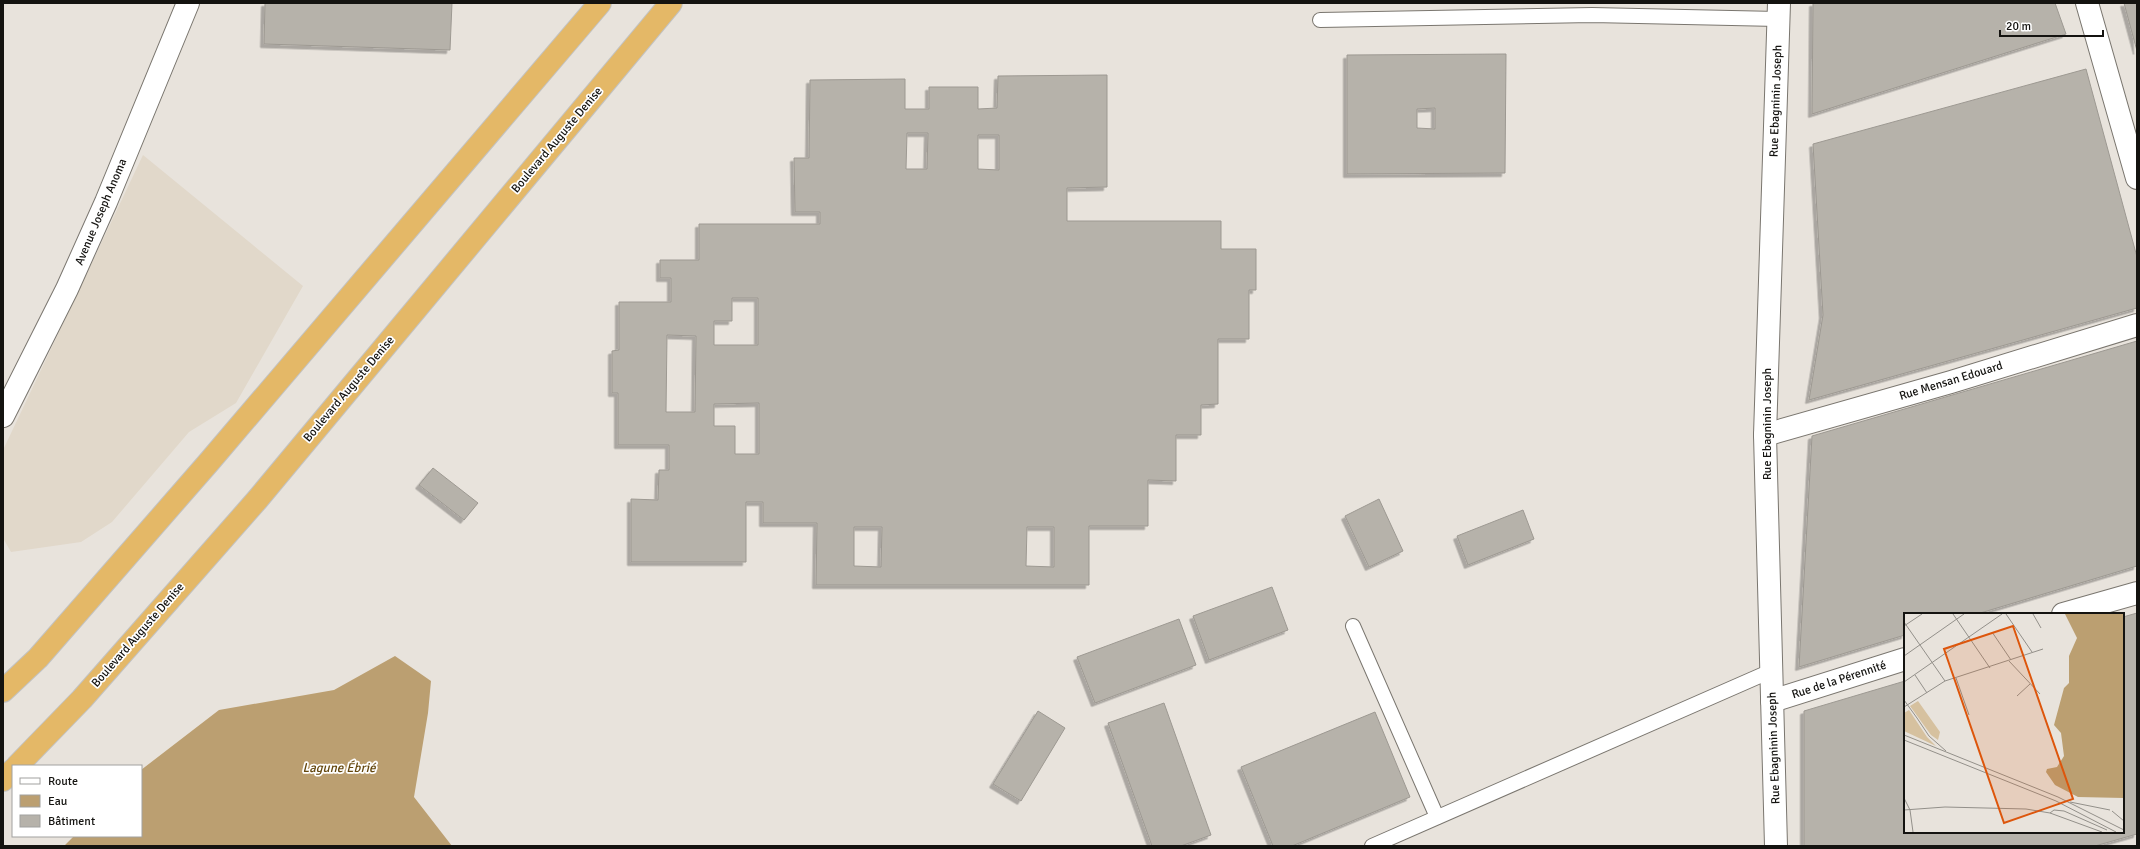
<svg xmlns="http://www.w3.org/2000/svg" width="2140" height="849" font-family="Signika,sans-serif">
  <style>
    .built { fill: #e1d8ca }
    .water { fill: #bb9f71 }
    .building { fill: #b6b2aa; stroke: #9d9992; fill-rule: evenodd; filter: url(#shadow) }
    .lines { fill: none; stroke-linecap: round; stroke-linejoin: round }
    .service-casing { stroke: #7a766f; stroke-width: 16 }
    .minor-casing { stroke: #7a766f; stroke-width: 24 }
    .trunk-casing { stroke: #c2c2c1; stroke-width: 24 }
    .service { stroke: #fff; stroke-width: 14 }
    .minor { stroke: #fff; stroke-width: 22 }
    .trunk { stroke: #e4b867; stroke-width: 22 }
    .labels { text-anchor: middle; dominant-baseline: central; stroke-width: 3.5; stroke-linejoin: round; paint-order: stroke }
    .street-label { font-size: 12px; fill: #141310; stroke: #fff }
    .water-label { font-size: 13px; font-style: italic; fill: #64470d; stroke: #fff }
    .inset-road { fill: none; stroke: #93908a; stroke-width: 1 }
    .view { fill: #dd560c; fill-opacity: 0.15; stroke: #dd560c; stroke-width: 2 }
    .inset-edge { fill: none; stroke: #141310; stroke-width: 2 }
  </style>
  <defs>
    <filter id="shadow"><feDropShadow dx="-3.5" dy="3.5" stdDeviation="0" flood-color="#0004"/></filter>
  </defs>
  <rect width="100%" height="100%" fill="#e8e3dc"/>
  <polygon class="built" points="143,155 303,286 236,403 189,432 112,522 81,542 11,552 3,538 3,450"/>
  <polygon class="water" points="395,656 431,681 428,713 414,797 452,846 64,846 74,836 141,836 141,770 219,710 334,690"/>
  <g class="building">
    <polygon points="265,3 452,3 450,50 264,44"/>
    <polygon points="1813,3 2055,3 2066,34 1812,114"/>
    <polygon points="2124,3 2137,3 2137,51"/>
    <path d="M 1506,54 L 1505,173 L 1347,174 L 1347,55 ZM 1435,108 L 1435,129 L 1417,128 L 1417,109 Z"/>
    <polygon points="2086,69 2137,257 2137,308 1809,400 1823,315 1813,144"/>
    <path d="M 1107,75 L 1107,187 L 1067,188 L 1067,221 L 1221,221 L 1221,249 L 1256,249 L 1256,290 L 1249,290 L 1249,339 L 1218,339 L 1218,404 L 1201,405 L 1201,435 L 1176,435 L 1176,481 L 1148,480 L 1148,526 L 1089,526 L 1089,585 L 816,585 L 817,523 L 763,523 L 763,502 L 746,502 L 746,562 L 631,562 L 631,499 L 658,500 L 659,470 L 669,470 L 669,445 L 618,445 L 618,393 L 612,393 L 612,351 L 619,350 L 619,302 L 671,302 L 671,278 L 660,278 L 660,260 L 699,260 L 699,224 L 820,224 L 820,212 L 795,212 L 794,158 L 809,158 L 810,80 L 905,79 L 905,109 L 929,109 L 929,87 L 978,87 L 978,109 L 997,108 L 998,76 ZM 907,133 L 928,133 L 927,169 L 906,169 ZM 978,135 L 999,135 L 999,170 L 978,169 ZM 732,298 L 758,298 L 758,345 L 714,345 L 714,321 L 732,321 ZM 667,335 L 696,336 L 695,412 L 666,412 ZM 759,403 L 759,454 L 735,454 L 735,426 L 714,426 L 714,404 ZM 854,527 L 882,527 L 881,567 L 854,566 ZM 1027,527 L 1054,527 L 1054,567 L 1026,566 Z"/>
    <polygon points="2137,341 2137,566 1977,614 1905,614 1905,635 1799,667 1812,436"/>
    <polygon points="433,468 478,503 464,520 419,485"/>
    <polygon points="1379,499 1403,551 1369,567 1345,516"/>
    <polygon points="1523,510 1534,539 1468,565 1457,536"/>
    <polygon points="1272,587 1288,630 1209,660 1193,616"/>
    <polygon points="2137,613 2137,834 2095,846 1804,846 1804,711 1905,681 1905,832 2123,832 2123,617"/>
    <polygon points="1179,619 1196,665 1095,703 1077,657"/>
    <polygon points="1164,703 1211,835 1181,846 1152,846 1108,723"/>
    <polygon points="1038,711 1065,728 1021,801 993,784"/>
    <polygon points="1375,712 1410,797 1292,846 1273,846 1241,767"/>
  </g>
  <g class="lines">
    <defs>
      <g id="service">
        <polyline points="1320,20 1592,15 1778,19"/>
        <polyline points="1353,626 1437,817"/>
        <polyline points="1372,846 1771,671"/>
      </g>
      <g id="minor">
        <polyline points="2087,3 2137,178"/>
        <polyline points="3,416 67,289 106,202 188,3"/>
        <polyline points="1765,435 1951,382 2137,325"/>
        <polyline points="2063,614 2137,593"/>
        <polyline points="1772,701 1905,659"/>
        <polyline points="1776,846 1765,435 1779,3"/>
      </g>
      <g id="trunk">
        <polyline points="3,691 38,658 209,462 600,3"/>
        <polyline points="17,766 82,699 257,500 671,3"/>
        <polyline points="3,780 13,770"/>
      </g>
    </defs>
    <use href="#service" class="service-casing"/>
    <use href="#minor" class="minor-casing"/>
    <use href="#trunk" class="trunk-casing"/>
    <use href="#service" class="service"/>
    <use href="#minor" class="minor"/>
    <use href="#trunk" class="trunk"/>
  </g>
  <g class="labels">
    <g class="street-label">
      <text transform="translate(1776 101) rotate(-88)">Rue Ebagninin Joseph</text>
      <text transform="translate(557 140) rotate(-50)">Boulevard Auguste Denise</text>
      <text transform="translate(101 212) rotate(-67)">Avenue Joseph Anoma</text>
      <text transform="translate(1951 381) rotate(-17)">Rue Mensan Edouard</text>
      <text transform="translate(349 389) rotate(-50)">Boulevard Auguste Denise</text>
      <text transform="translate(1767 424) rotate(-90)">Rue Ebagninin Joseph</text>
      <text transform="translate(138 635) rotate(-49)">Boulevard Auguste Denise</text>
      <text transform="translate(1839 680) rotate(-18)">Rue de la Pérennité</text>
      <text transform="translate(1774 748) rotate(-92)">Rue Ebagninin Joseph</text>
    </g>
    <g class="water-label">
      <text x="339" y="768">Lagune Ébrié</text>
    </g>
  </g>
  <g transform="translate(1904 613)">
    <rect width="220" height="220" fill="#e8e3dc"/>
    <path d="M 14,88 L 36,119 L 34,127 L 27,122 L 6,93 ZM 5,97 L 23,124 L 32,133 L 0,118 L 0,100 Z" fill="#d6c19f"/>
    <path d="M 161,1 L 220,1 L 220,185 L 174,184 L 151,172 L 142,159 L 143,156 L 153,154 L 160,143 L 157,120 L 150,112 L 160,75 L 165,70 L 165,43 L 173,25 Z" fill="#bb9f71"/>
    <path class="inset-road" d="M 49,1 L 86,55M 102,1 L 128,39M 129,1 L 137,15M 0,9 L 41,68M 0,13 L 18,1M 88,19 L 107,47M 0,43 L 60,1M 105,48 L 136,81M 11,62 L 23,80M 52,65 L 65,102M 0,69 L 98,1M 113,83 L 126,71M 0,87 L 13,105M 0,94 L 41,68 L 139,36M 13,105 L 25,123 L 42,138M 0,122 L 154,184 L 220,217M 0,127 L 152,188 L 212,219M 0,185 L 6,197 L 9,219M 166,189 L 206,197M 0,197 L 41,194 L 122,196 L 146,200 L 198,219M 208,198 L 220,208M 146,200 L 150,197 L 160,198 L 203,217"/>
    <path class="view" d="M 109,13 L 169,186 L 100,210 L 40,36 Z"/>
    <rect width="220" height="220" class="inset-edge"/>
  </g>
  <rect width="2140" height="849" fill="none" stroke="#141310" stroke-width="8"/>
  <rect x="12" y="765" width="130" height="72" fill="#ffffff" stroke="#a1a19f"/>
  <rect x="20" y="778" width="20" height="6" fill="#ffffff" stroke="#a1a19f"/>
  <text x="48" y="785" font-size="12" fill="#141310">Route</text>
  <rect x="20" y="795" width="20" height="12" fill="#bb9f71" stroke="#a1a19f"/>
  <text x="48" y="805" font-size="12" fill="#141310">Eau</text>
  <rect x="20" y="815" width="20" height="12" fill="#b6b2aa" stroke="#a1a19f"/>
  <text x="48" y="825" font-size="12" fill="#141310">Bâtiment</text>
  <path d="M2000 30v6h103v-6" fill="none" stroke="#141310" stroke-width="2"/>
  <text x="2006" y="30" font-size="12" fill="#141310" stroke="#ffffff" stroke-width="3" paint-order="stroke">20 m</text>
</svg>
